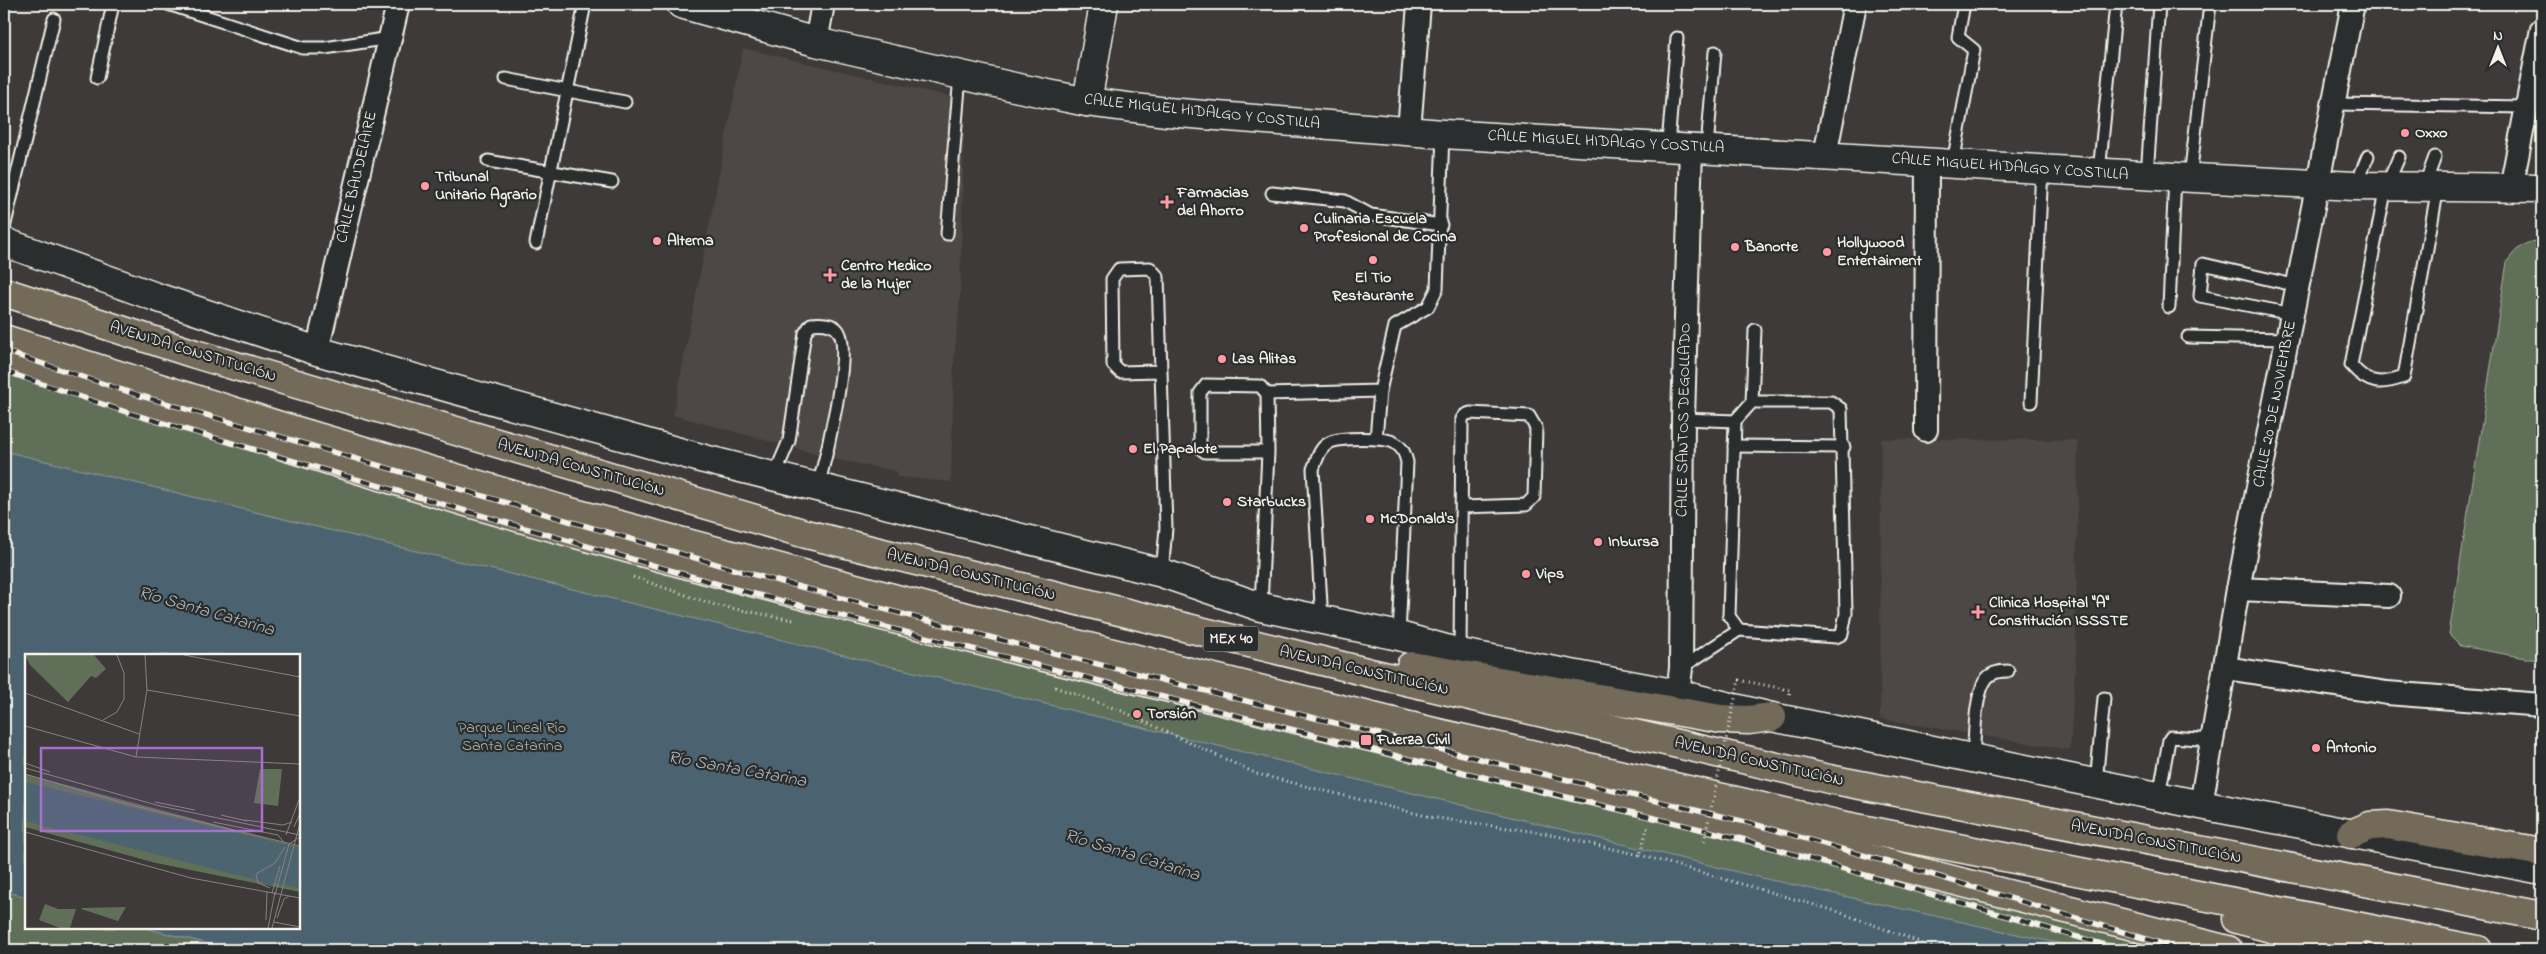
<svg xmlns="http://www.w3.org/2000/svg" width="2546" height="954" font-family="'Indie Flower',sans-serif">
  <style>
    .built { fill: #4d4644 }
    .green { fill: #607058; stroke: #aab0a0; fill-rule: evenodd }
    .water { fill: #4c6370; stroke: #8f9ca0 }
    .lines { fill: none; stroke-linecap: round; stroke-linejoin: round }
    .lane-casing { stroke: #f4f1e8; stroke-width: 15 }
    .street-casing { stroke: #f4f1e8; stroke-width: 26 }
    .secondary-casing { stroke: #f4f1e8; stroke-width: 31 }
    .primary-casing { stroke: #f4f1e8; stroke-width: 31 }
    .highway-casing { stroke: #f4f1e8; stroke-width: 31 }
    .path { stroke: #f4f1e8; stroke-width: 3; stroke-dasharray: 1 4; stroke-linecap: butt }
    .lane { stroke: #2a2d2e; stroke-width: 11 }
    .street { stroke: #2a2d2e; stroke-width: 22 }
    .secondary { stroke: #2a2d2e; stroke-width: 28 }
    .primary { stroke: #736b5a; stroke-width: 28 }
    .highway { stroke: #736b5a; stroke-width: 28 }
    .rail-casing { stroke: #f4f1e8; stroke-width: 5.5 }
    .rail { stroke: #2a2d2e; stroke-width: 4; stroke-dasharray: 11; stroke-linecap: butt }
    .path-bridge { stroke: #f4f1e8; stroke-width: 3; stroke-dasharray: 1 4; stroke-linecap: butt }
    .poi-dot { fill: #ff9aa2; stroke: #2a2d2e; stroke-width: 2 }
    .labels { text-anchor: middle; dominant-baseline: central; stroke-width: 4.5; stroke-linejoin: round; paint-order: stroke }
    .shield { fill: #2a2d2e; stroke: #b7b6b0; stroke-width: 1 }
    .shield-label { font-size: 15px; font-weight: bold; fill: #f4f1e8 }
    .street-label { font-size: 16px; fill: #f4f1e8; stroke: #2a2d2e }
    .poi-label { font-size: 16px; font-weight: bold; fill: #f4f1e8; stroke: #2a2d2e; text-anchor: start }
    .park-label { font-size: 16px; fill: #b1b7a7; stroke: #2a2d2e }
    .water-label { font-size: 18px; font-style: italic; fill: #b1b8b8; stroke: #2a2d2e }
    .inset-road { fill: none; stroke: #86837f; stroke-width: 1 }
    .view { fill: #a571cd; fill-opacity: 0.15; stroke: #a571cd; stroke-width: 2.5 }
    .inset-edge { fill: none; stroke: #f4f1e8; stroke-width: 2.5 }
  </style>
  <rect width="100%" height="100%" fill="#3d3a39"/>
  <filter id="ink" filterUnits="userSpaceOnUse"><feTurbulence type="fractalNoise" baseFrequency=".02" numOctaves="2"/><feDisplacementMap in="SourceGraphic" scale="10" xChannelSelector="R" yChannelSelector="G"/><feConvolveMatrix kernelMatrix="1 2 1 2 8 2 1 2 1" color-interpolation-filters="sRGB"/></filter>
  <g filter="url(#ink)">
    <g class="built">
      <polygon points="743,48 965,100 960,298 954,363 951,482 897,477 896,471 838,460 673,415"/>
      <polygon points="1881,439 2078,440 2076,655 2070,750 1880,719"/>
    </g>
    <g class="green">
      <path d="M 2542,240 L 2542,661 L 2461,646 L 2449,634 L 2507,262 C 2516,248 2525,241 2542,240 Z"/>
      <path d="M 4,360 L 2178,950 L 4,950 ZM 26,655 L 299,655 L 299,928 L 26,928 Z"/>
    </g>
    <polygon class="water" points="4,451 1762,878 2089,950 233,950 145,928 299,928 299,655 26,655 26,897 4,891"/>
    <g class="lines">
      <defs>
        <g id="lane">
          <polyline points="168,4 303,48 325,48 390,38"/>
          <polyline points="97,78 113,4"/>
          <polyline points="506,79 625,102"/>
          <polyline points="2335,104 2526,107"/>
          <polyline points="1668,145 1677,38"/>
          <polyline points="1707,148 1715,52"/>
          <path d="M 2399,157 L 2386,187 L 2351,365 C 2368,385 2381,385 2404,377 L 2438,187"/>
          <polyline points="488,161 612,182"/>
          <polyline points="1953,163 1974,50 1958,37 1964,4"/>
          <polyline points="2099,172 2116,4"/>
          <polyline points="2147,175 2159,4"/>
          <polyline points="2190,178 2210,4"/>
          <polyline points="2356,185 2368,156"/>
          <polyline points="2424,187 2435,157"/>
          <polyline points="1272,193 1345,201 1371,215 1441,225"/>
          <polyline points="4,228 54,19"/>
          <polyline points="947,234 960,75"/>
          <polyline points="536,243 585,4"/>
          <polyline points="2169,307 2175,177"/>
          <polyline points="2292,314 2200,296 2203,264 2298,286"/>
          <polyline points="2188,337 2287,339"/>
          <polyline points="1160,371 1120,372 1113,365 1112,279 1119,269 1150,268 1158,277 1166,528 1162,573"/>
          <polyline points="1267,394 1380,391 1395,326 1428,307 1437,289 1443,134"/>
          <polyline points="1752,402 1831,402 1841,409 1846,613 1842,634 1836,637 1739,630 1729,616 1735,421 1752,402 1755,330"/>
          <polyline points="2031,402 2042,168"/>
          <polyline points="1683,419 1735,421"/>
          <polyline points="1376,439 1380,391"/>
          <polyline points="1734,446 1844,447"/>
          <path d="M 774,476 L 789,441 L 805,333 L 811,324 C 821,323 834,323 839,332 C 852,352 825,461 818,487"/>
          <polyline points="1261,607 1268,452 1267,394 1260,386 1206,385 1200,393 1200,448 1205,452 1268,452"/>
          <path d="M 1322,621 L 1313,469 C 1317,460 1319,448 1329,443 C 1338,437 1386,437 1395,443 C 1403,448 1405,454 1407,462 L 1399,636"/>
          <polyline points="1460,653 1462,419 1465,415 1470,413 1529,416 1536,428 1534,497 1526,505 1462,507"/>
          <polyline points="1681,668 1739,630"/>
          <path d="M 1973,758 C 1975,738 1974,694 1987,678 C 1992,672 2000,671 2008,671"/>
          <polyline points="2096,783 2104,698"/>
          <polyline points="2159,796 2169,740 2171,737 2212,740"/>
        </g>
        <g id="street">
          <polyline points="816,42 823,4"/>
          <polyline points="1409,131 1419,4"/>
          <polyline points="1825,155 1855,4"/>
          <polyline points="2511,188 2542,29"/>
          <polyline points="317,351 398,4"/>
          <polyline points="1926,430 1927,161"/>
          <polyline points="2238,589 2389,596"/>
          <polyline points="2226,668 2387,693 2542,705"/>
          <polyline points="1678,694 1681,668 1683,419 1691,147"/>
          <polyline points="2201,805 2238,589 2353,4"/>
        </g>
        <g id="secondary">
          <polyline points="681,4 816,42 1014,87 1087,102 1167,112 1443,134 2175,177 2355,186 2542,188"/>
          <polyline points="1087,102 1104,4"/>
          <polyline points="4,242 156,297 317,351 704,459 1162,573 1261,607 1399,636 1460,653 1678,694 1772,717 2201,805 2542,870"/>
        </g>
        <g id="primary">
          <polyline points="4,339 277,425 567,511 934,609 1434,732 1841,825 2478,950"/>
          <polyline points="2351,834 2370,826 2388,825 2542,852"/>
          <polyline points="2237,919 2353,950"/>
        </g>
        <g id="highway">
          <polyline points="4,292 195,354 806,534 1371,673 1829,779 2542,916"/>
          <path d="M 4,356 C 193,417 382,479 573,533 C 903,626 1238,704 1571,786 L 1653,804 L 2228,950"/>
          <polyline points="1411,666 1721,719 1749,720 1772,717"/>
        </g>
      </defs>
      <use href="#lane" class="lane-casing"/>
      <use href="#street" class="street-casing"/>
      <use href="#secondary" class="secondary-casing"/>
      <use href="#primary" class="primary-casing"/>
      <use href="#highway" class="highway-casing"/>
      <g class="path">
        <polyline points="633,577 715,605 793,620"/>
        <polyline points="1739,680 1790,690 1789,697"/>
        <polyline points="1055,687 1122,711 1257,774 1430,817 1544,833 1640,855 1647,828 1649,829"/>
        <polyline points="1640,855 1836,911 1941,950"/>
      </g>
      <use href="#lane" class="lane"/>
      <use href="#street" class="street"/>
      <use href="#secondary" class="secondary"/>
      <use href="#primary" class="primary"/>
      <use href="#highway" class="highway"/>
      <defs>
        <g id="rail">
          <polyline points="4,351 138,395 740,571 997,639 1492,762 1750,823 1930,874 2183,950"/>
          <polyline points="4,371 132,414 735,589 1429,764 1742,839 2122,950"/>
        </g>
      </defs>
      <use href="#rail" class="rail-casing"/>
      <use href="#rail" class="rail"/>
      <polyline class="path-bridge" points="1704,841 1739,680"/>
    </g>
  </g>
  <g class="poi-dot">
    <circle cx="2405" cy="133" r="5"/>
    <circle cx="425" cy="186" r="5"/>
    <path d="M1164.5 194.5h5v5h5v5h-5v5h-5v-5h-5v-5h5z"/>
    <circle cx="1304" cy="228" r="5"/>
    <circle cx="657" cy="241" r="5"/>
    <circle cx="1735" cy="247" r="5"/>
    <circle cx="1827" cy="252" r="5"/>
    <circle cx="1373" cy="260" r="5"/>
    <path d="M827.5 267.5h5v5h5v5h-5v5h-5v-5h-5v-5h5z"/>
    <circle cx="1222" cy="359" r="5"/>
    <circle cx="1133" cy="449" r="5"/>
    <circle cx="1227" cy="502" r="5"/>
    <circle cx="1370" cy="519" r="5"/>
    <circle cx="1598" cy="542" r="5"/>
    <circle cx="1526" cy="574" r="5"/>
    <path d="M1975.5 604.5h5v5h5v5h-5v5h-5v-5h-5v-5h5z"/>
    <circle cx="1137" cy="714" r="5"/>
    <rect x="1360" y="734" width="12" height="12" rx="2.5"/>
    <circle cx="2316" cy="748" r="5"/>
  </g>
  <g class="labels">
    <rect class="shield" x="1203.5" y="626.5" width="55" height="25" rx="4"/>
    <g class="shield-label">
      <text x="1231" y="639">MEX 40</text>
    </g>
    <g class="street-label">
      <text transform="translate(1202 112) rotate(6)">CALLE MIGUEL HIDALGO Y COSTILLA</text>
      <text transform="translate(1606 142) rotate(3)">CALLE MIGUEL HIDALGO Y COSTILLA</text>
      <text transform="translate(2010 167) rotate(4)">CALLE MIGUEL HIDALGO Y COSTILLA</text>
      <text transform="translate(357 177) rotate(-77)">CALLE BAUDELAIRE</text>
      <text transform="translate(193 352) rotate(17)">AVENIDA CONSTITUCIÓN</text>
      <text transform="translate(2275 404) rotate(-79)">CALLE 20 DE NOVIEMBRE</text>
      <text transform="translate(1684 420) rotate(-89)">CALLE SANTOS DEGOLLADO</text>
      <text transform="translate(581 468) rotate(16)">AVENIDA CONSTITUCIÓN</text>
      <text transform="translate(971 575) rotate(14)">AVENIDA CONSTITUCIÓN</text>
      <text transform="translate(1364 671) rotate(13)">AVENIDA CONSTITUCIÓN</text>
      <text transform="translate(1759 762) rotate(13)">AVENIDA CONSTITUCIÓN</text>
      <text transform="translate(2156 842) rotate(11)">AVENIDA CONSTITUCIÓN</text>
    </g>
    <g class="poi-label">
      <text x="2415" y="133">Oxxo</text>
      <text x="435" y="177">Tribunal<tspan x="435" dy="18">Unitario Agrario</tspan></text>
      <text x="1177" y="193">Farmacias<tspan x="1177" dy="18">del Ahorro</tspan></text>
      <text x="1314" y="219">Culinaria Escuela<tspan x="1314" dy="18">Profesional de Cocina</tspan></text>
      <text x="667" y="241">Alterna</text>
      <text x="1837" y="243">Hollywood<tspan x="1837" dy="18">Entertaiment</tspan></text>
      <text x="1745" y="247">Banorte</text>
      <text x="841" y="266">Centro Medico<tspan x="841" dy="18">de la Mujer</tspan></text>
      <text x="1373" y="278" text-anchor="middle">El Tio<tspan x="1373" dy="18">Restaurante</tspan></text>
      <text x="1232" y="359">Las Alitas</text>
      <text x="1143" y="449">El Papalote</text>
      <text x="1237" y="502">Starbucks</text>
      <text x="1380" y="519">McDonald's</text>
      <text x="1608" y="542">Inbursa</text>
      <text x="1536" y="574">Vips</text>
      <text x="1989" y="603">Clinica Hospital "A"<tspan x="1989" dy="18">Constitución ISSSTE</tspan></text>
      <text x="1147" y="714">Torsión</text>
      <text x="1377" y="740">Fuerza Civil</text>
      <text x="2326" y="748">Antonio</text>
    </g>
    <g class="park-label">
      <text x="512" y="728">Parque Lineal Río<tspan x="512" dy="18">Santa Catarina</tspan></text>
    </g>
    <g class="water-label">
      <text transform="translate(206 612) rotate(16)">Río Santa Catarina</text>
      <text transform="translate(737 770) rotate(10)">Río Santa Catarina</text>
      <text transform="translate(1132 856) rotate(17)">Río Santa Catarina</text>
    </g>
  </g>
  <g transform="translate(25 654)">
    <rect width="275" height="275" fill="#3d3a39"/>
    <path d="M 0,1 L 69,1 L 81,15 L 71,24 L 66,22 L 43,48 L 5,11 ZM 235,115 L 257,115 L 253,152 L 229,149 ZM 0,120 L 275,193 L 275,238 L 131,209 L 0,173 ZM 20,250 L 33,255 L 51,255 L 45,274 L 35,274 L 14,266 ZM 101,253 L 93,267 L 56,255 L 57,254 Z" fill="#607058"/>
    <path d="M 0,128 L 275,194 L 275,234 L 248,229 L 247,233 L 232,226 L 0,167 Z" fill="#4c6370"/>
    <path class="inset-road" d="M 159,1 L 275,23M 122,36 L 275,62M 0,39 L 114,80M 78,66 L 92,58 L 99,45 L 99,19 L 92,1M 0,72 L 111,103 L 275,110M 111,103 L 122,36 L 120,1M 0,109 L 25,118M 0,114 L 135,152 L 275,181M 0,120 L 102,150 L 275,192M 130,148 L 170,156M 196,161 L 222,167M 220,166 L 258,171 L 267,168M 188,168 L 253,181 L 260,190M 269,173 L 275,159M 0,178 L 166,224 L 275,244M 261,181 L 275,143M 245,234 L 233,229 L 231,220 L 250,209 L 260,193M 247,239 L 255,212M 250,241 L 264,190 L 275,183M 252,264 L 259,245 L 264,242M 241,266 L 242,238M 249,268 L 275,273M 243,274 L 250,238M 247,274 L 275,169"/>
    <path class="view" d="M 16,94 L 237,94 L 237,177 L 16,177 Z"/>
    <rect width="275" height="275" class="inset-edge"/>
  </g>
  <rect width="2546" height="954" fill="none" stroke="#2a2d2e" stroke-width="20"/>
  <rect x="10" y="10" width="2526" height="934" fill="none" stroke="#f4f1e8" stroke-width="2" filter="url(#ink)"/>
  <g transform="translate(2498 48)" stroke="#2a2d2e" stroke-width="4" paint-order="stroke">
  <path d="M0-4L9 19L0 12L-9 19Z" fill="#f4f1e8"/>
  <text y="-8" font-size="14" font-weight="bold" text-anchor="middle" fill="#f4f1e8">N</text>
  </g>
</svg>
